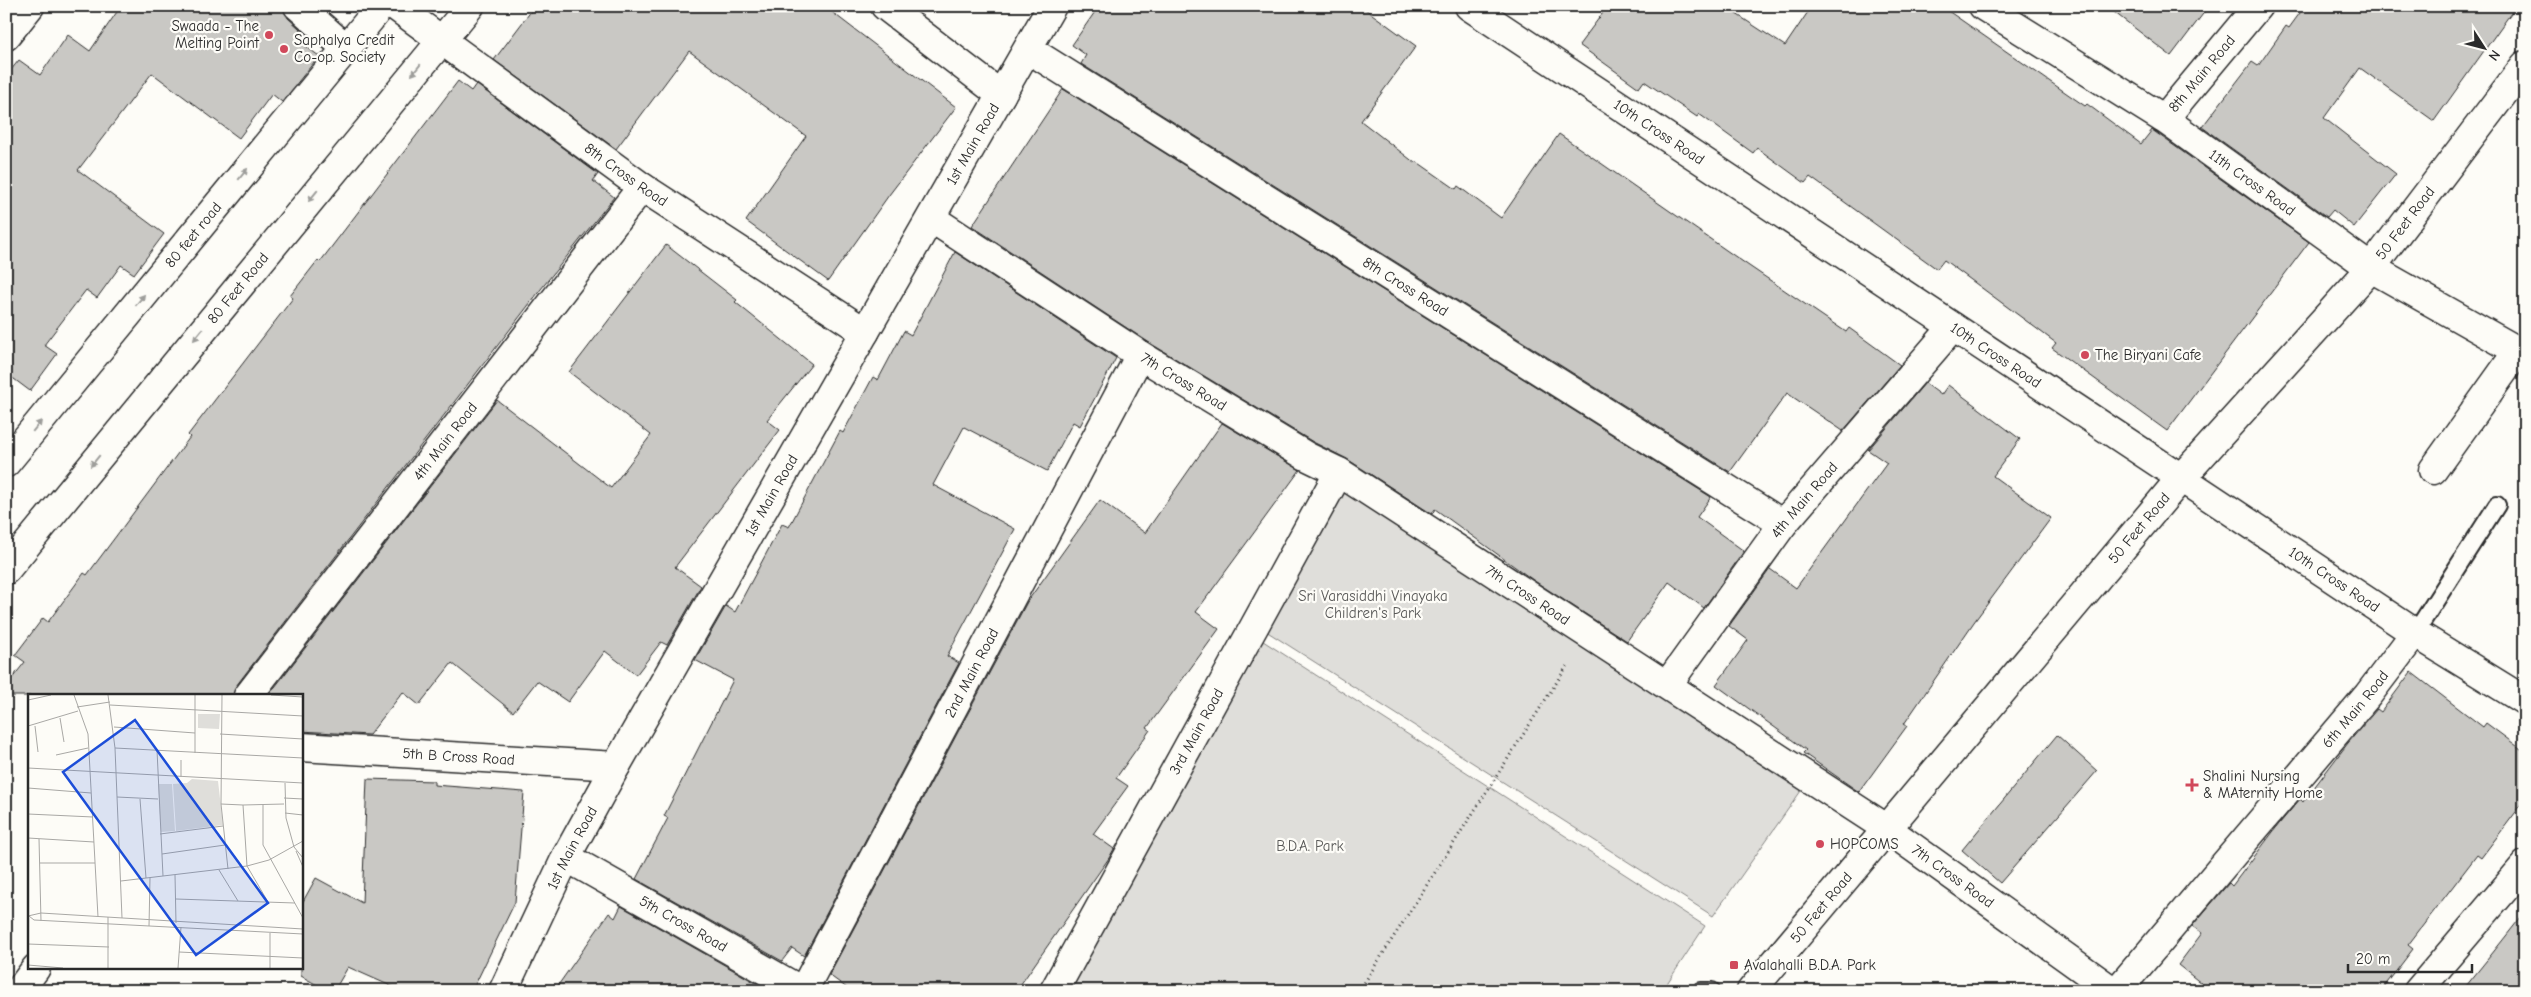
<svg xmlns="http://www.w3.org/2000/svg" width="2531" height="997" font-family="'Comic Neue',sans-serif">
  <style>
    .green { fill: #dfdeda; stroke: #858482 }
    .building { fill: #c9c8c4; stroke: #2b2b2b }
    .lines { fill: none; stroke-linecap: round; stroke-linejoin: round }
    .service-casing { stroke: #2b2b2b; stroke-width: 20 }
    .minor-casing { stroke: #2b2b2b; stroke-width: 31 }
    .tertiary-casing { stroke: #2b2b2b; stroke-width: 31 }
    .secondary-casing { stroke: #2b2b2b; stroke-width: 31 }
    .path { stroke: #2b2b2b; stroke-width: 3; stroke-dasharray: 1 4; stroke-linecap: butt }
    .service { stroke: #fdfcf7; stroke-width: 16 }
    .minor { stroke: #fdfcf7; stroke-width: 28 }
    .tertiary { stroke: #fdfcf7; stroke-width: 28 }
    .secondary { stroke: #fdfcf7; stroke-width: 28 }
    .oneway { fill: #9e9e9b }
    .poi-dot { fill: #d1495b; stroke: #fdfcf7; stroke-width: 2 }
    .labels { text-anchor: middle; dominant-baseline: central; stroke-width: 4.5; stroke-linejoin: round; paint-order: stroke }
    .poi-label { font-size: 15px; fill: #2b2b2b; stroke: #fdfcf7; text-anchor: start }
    .street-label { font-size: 15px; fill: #2b2b2b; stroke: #fdfcf7 }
    .park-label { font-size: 15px; fill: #585857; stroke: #fdfcf7 }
    .inset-road { fill: none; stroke: #a9a8a5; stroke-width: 1 }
    .view { fill: #1d4ed8; fill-opacity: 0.15; stroke: #1d4ed8; stroke-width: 2.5 }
    .inset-edge { fill: none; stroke: #2b2b2b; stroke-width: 2.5 }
  </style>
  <rect width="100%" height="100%" fill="#fdfcf7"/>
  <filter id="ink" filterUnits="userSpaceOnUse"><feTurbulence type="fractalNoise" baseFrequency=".02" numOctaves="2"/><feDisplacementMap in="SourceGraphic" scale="10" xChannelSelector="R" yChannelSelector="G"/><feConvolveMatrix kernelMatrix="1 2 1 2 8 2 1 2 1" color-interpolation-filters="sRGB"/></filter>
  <g filter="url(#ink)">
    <g class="green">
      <polygon points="1343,490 1803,788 1713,916 1266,631"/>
      <polygon points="1260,639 1705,926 1662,991 1062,991"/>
    </g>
    <g class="building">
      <polygon points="121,6 283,6 288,18 310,38 304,45 319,56 282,102 272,94 239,138 152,73 78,170 164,234 134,274 121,265 97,298 86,290 44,345 57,354 30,391 6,373 6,76 19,60 40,75 68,35 90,51"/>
      <polygon points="535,6 824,6 956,107 889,195 828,281 746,221 806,136 689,51 616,149 494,60"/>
      <polygon points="1099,6 1361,6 1416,46 1361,121 1415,163 1416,161 1456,189 1458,186 1501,218 1559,134 1749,266 1846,332 1849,328 1900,365 1843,431 1787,393 1730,472 1081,64 1086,55 1072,45"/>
      <polygon points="1608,6 1724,6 1785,46 1812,6 1941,6 2085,106 2087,104 2141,144 2152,130 2155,132 2309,242 2167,431 2052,348 2056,343 1944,260 1937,269 1810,177 1805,183 1757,148 1753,153 1699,114 1697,117 1644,81 1639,88 1579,45"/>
      <polygon points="2106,6 2209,6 2171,56"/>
      <polygon points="2305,6 2516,6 2434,121 2360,68 2324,118 2396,174 2354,227 2333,210 2327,217 2202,127 2252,62 2258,66 2286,26 2289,28"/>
      <polygon points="458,81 471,91 476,84 598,174 593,181 614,197 541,289 236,686 233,696 6,696 6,686 25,662 15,655 43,618 48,622 84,573 87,575 190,437 188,435 293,298 290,296 318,260 320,262"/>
      <polygon points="1063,89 1711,497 1697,517 1744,551 1704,608 1669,582 1627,641 1533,580 1435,509 1432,514 1347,459 1313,442 1148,342 972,226"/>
      <polygon points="666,245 737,300 735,302 812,364 767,420 780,430 675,567 701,586 667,645 661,642 636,675 605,651 568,702 537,681 513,712 452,663 419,705 403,692 369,735 301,731 301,696 268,696 497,400 611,488 651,435 569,372"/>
      <polygon points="955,252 1116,358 1080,426 1073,422 1047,471 964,427 933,485 1015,529 947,656 959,663 804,956 792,948 782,961 636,879 668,818 664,816 733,680 695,660 726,606 735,612 782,524 789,527 840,431 843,433 873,377 878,380 904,331 911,335"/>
      <polygon points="1925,383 1941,395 1948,385 2020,439 1993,476 2051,518 1974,622 1904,724 1907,726 1859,792 1803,753 1806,750 1716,685 1748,640 1729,626 1770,569 1796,588 1887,463 1868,450"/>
      <polygon points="1222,423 1300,470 1196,612 1219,629 1147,728 1150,730 1116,778 1128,786 1093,834 1114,849 1109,858 1016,991 851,991 829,975 1027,602 1100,500 1145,533"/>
      <polygon points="2411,672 2483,727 2486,723 2525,752 2525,800 2481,858 2477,855 2408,945 2413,949 2381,991 2211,991 2178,965 2202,933 2192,926 2229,883 2232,886 2279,824 2300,799 2303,802 2348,743 2377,709 2381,712"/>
      <polygon points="2057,735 2097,771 2000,883 1962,850"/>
      <polygon points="367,779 434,781 434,785 524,792 515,902 472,991 402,991 348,967 334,991 328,991 301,976 301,905 316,878 362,903"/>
      <polygon points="621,906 763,987 760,991 554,991 609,913 615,918"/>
      <polygon points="2525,912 2525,991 2462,991 2491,955"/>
    </g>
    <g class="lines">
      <defs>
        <g id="service">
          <polyline points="2415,633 2497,505"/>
          <polyline points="1701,991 1712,991"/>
        </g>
        <g id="minor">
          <polyline points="298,6 347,49"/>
          <path id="s1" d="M 395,6 L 642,187 L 865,332"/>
          <polyline points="885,6 1001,95"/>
          <path id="s2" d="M 1983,6 L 2164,119 L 2371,268 L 2525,355"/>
          <polyline points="6,36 30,6"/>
          <path id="s3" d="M 1028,49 L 1783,524"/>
          <path id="s4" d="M 2164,119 L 2258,6"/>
          <path id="s5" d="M 931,218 L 1140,355 L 1306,456 L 1339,472 L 1886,828 L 2113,991"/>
          <polyline points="2433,470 2518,351"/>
          <path id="s6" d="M 1668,684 L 1783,524 L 1953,327"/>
          <path id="s7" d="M 248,696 L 642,187"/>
          <path id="s8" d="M 301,747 L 616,766"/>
          <path id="s9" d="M 566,857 L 802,991"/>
          <polyline points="19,991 36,968"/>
          <path id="s10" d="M 503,991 L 566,857 L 616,766 L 1052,6"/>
          <path id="s11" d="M 803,991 L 1140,355"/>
          <path id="s12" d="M 1054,991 L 1339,472"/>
          <path id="s13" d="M 2117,991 L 2368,695 L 2415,633"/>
          <polyline points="2418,991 2525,865"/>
        </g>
        <g id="tertiary">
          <path id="s14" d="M 1469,6 L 2415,633 L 2525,701"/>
          <path id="s15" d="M 6,463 L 381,6"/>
          <path id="s16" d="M 6,570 L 470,6"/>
        </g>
        <g id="secondary">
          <path id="s17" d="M 1751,991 L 2181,478 L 2371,268 L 2525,65"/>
        </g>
      </defs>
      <use href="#service" class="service-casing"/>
      <use href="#minor" class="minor-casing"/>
      <use href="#tertiary" class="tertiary-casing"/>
      <use href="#secondary" class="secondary-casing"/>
      <polyline class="path" points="1359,991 1569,663"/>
      <use href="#service" class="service"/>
      <use href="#minor" class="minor"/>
      <use href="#tertiary" class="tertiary"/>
      <use href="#secondary" class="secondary"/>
    </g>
    <defs><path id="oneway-solid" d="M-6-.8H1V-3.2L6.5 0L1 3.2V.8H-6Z" transform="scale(1.25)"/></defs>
    <g class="oneway">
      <use href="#oneway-solid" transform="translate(416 70) rotate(129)"/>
      <use href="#oneway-solid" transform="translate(243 174) rotate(-51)"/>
      <use href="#oneway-solid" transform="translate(313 196) rotate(129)"/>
      <use href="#oneway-solid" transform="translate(140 300) rotate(-51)"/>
      <use href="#oneway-solid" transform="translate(198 335) rotate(129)"/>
      <use href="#oneway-solid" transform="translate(37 426) rotate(-51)"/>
      <use href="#oneway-solid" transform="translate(95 461) rotate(129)"/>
    </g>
  </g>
  <g class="poi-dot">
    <circle cx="269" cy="35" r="5"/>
    <circle cx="284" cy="49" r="5"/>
    <circle cx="2085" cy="355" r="5"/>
    <path d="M2189.5 777.5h5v5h5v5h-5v5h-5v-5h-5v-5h5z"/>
    <circle cx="1820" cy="844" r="5"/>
    <rect x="1729" y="960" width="10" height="10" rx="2.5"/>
  </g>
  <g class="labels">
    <g class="poi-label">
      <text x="259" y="26" text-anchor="end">Swaada - The<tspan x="259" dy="17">Melting Point</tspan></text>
      <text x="294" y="40">Saphalya Credit<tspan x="294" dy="17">Co-op. Society</tspan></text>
      <text x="2095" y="355">The Biryani Cafe</text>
      <text x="2203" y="776">Shalini Nursing<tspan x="2203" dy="17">&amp; MAternity Home</tspan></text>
      <text x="1830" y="844">HOPCOMS</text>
      <text x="1744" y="965">Avalahalli B.D.A. Park</text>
    </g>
    <g class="street-label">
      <text stroke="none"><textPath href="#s4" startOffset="59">8th Main Road</textPath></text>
      <text stroke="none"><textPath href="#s14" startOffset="228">10th Cross Road</textPath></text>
      <text stroke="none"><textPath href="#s10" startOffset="969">1st Main Road</textPath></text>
      <text stroke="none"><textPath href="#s1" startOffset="286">8th Cross Road</textPath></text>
      <text stroke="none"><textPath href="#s2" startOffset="322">11th Cross Road</textPath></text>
      <text stroke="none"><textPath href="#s17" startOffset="1009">50 Feet Road</textPath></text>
      <text stroke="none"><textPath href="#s15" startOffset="295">80 feet road</textPath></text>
      <text stroke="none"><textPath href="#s3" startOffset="446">8th Cross Road</textPath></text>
      <text stroke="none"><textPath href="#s16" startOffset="365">80 Feet Road</textPath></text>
      <text stroke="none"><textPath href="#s14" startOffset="632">10th Cross Road</textPath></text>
      <text stroke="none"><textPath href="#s5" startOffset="301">7th Cross Road</textPath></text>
      <text stroke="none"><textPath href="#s7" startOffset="322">4th Main Road</textPath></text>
      <text stroke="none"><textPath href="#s10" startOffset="564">1st Main Road</textPath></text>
      <text stroke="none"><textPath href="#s6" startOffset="229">4th Main Road</textPath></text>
      <text stroke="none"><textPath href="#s17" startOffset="604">50 Feet Road</textPath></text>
      <text stroke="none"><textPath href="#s14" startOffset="1038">10th Cross Road</textPath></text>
      <text stroke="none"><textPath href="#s5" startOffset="706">7th Cross Road</textPath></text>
      <text stroke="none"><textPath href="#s11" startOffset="360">2nd Main Road</textPath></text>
      <text stroke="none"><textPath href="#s13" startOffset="369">6th Main Road</textPath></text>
      <text stroke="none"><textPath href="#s12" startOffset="296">3rd Main Road</textPath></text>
      <text stroke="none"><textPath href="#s8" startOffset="158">5th B Cross Road</textPath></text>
      <text stroke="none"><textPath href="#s10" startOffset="159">1st Main Road</textPath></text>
      <text stroke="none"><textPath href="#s5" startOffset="1216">7th Cross Road</textPath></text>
      <text stroke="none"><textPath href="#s17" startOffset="109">50 Feet Road</textPath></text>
      <text stroke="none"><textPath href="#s9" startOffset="135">5th Cross Road</textPath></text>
    </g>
    <g class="park-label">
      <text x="1373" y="596">Sri Varasiddhi Vinayaka<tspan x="1373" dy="17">Children's Park</tspan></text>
      <text x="1310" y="846">B.D.A. Park</text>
    </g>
  </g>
  <g transform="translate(28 694)">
    <rect width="275" height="275" fill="#fdfcf7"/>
    <path d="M 170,20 L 192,20 L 191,35 L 170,34 ZM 164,85 L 190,87 L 195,131 L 148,137 L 145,90 L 159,89 ZM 130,90 L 144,90 L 147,137 L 133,138 Z" fill="#dfdeda"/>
    <path class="inset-road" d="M 46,1 L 60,40 L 70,223M 80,1 L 87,54 L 94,224M 167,1 L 167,59M 194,1 L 193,110 L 200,175M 243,1 L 275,3M 0,6 L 23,1M 82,11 L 275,22M 49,13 L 82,8M 32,24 L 36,48M 0,32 L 50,17M 7,32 L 10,58M 86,33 L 167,39M 192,40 L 275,45M 87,54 L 275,64M 129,56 L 135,182M 28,61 L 60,54M 0,74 L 275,89M 153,83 L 153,66M 257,89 L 258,124 L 266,153 L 275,164M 0,94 L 63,99M 89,103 L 130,105M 256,104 L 275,105M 112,105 L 118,184M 193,110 L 215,111 L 219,172 L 240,208M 215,111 L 256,110M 235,111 L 235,151 L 275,224M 257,119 L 275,121M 0,120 L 65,123M 132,140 L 195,132M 0,144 L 66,148M 11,145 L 13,227M 268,157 L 275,173M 134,160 L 197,151M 12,169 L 67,169M 191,176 L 210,207M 147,181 L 148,229M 93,187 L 219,172 L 241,166 L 275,147M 148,205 L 267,209M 0,222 L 13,219 L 275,235M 1,222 L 6,226 L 275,240M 80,223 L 80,274M 121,232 L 122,184M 242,239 L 242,274M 0,250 L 81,253M 151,258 L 275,264M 0,271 L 35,274M 150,274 L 153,233"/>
    <path class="view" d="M 107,26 L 240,209 L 168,261 L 35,78 Z"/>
    <rect width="275" height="275" class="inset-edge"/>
  </g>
  <rect width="2531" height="997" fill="none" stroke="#fdfcf7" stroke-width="25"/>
  <rect x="12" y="12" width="2506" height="972" fill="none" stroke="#2b2b2b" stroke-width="2" filter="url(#ink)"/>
  <g transform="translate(2484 48) rotate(126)" stroke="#fdfcf7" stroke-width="4" paint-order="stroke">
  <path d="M0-4L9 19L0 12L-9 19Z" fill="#2b2b2b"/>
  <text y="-8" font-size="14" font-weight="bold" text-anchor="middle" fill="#2b2b2b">N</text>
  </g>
  <path d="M2348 964v8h124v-8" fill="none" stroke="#2b2b2b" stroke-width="2.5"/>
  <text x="2356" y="964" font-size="15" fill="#2b2b2b" stroke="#fdfcf7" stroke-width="4" paint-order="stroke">20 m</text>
</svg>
